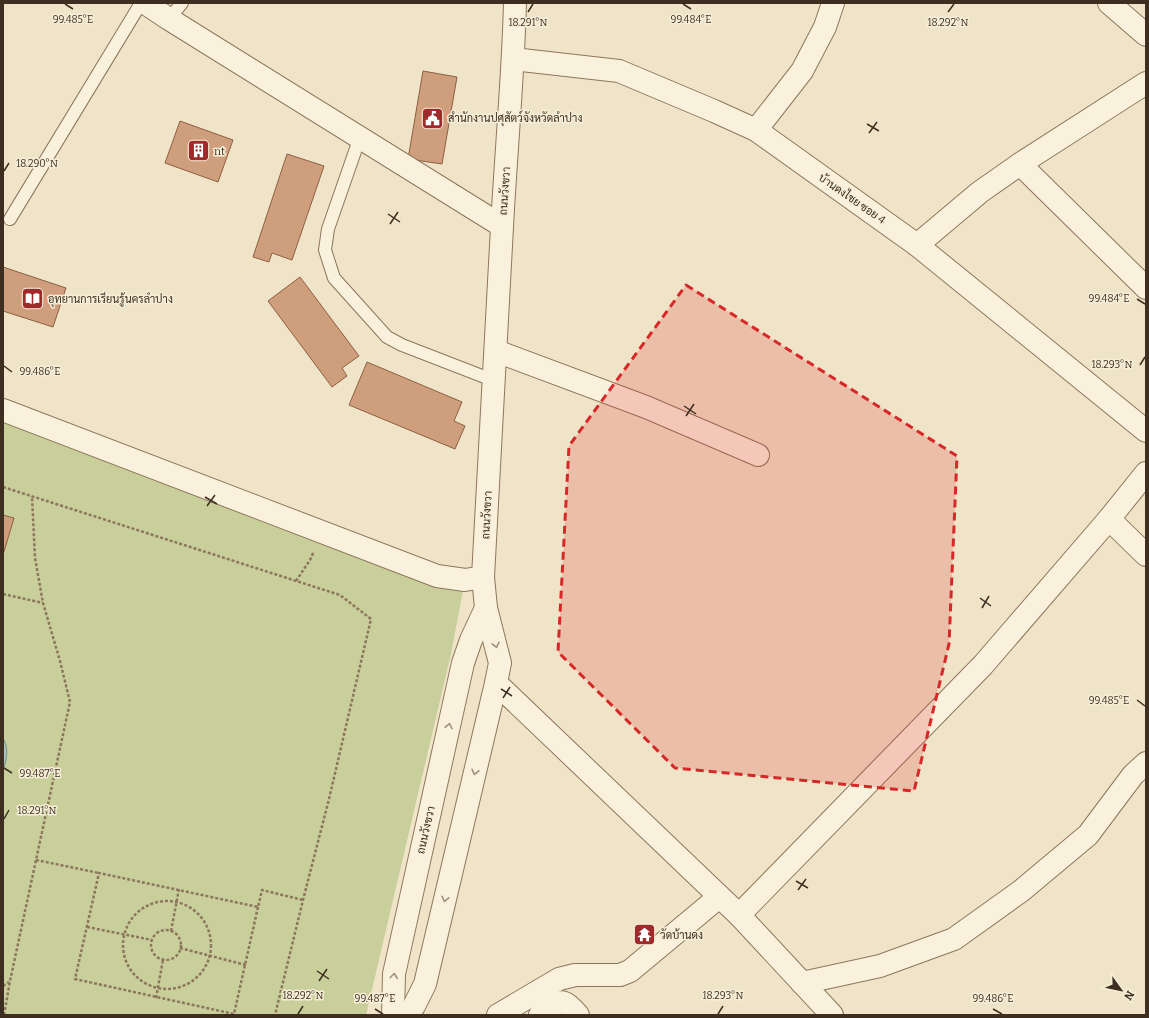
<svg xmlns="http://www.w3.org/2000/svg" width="1149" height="1018" font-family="Bitter,Sarabun,serif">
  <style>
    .green { fill: #c9cf9b }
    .water { fill: #a9c4bc; stroke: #6f938a }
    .building { fill: #cf9f7d; stroke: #8d5f41 }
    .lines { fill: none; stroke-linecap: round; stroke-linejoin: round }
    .service-casing { stroke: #8d765c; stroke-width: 14 }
    .minor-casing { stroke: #8d765c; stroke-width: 24 }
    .tertiary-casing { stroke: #8d765c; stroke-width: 24 }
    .path { stroke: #8d765c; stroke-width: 2.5; stroke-dasharray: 3 2; stroke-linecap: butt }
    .service { stroke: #faf1dc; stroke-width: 12 }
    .minor { stroke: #faf1dc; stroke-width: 22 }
    .tertiary { stroke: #faf1dc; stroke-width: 22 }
    .oneway { stroke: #9c907e }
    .marked { fill: #d62828; fill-opacity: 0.2; stroke: #d62828; stroke-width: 3; stroke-dasharray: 8 5; stroke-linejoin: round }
    .ticks { fill: none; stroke: #3d2e20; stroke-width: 1.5 }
    .labels { text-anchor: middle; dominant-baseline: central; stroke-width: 3; stroke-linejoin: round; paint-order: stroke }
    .poi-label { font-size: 11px; fill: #3d2e20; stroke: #f7eed8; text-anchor: start }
    .street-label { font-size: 11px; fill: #3d2e20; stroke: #f7eed8 }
    .ticks-label { font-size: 10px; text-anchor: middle; fill: #3d2e20; stroke: #f7eed8; stroke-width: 3; stroke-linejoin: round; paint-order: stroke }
  </style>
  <rect width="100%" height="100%" fill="#f0e4c8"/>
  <polygon class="green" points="3,421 465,580 451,654 366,1015 3,1015"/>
  <path class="water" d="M 3,738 C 9,749 7,759 3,770 Z"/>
  <g class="building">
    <polygon points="423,71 457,77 442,164 408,159"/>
    <polygon points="180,121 233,140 218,182 165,163"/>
    <polygon points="287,154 324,166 292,260 272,253 269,262 253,257"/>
    <polygon points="3,267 66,288 53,327 3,311"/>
    <polygon points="300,277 359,356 342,368 347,376 332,387 268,301"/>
    <polygon points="367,362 462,402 454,421 465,426 455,449 349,405"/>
    <polygon points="3,515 14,518 3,555"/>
  </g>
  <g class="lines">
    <defs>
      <g id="service">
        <polyline points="169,19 182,3"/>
        <polyline points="360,137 328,229 325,250 334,278 387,337 402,345 495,381"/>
        <polyline points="10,219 141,3"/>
      </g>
      <g id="minor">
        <polyline points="145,3 169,19 502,226"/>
        <polyline points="1109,3 1146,35"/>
        <polyline points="513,59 619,71 714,111 756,130 917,245 1146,431"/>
        <polyline points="1146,83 1020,164 1146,288"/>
        <polyline points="756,130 802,71 825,27 833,3"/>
        <polyline points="917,245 980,192 1020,164"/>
        <polyline points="496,351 646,407 758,455"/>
        <polyline points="3,410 437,576 465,580 483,577"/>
        <polyline points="1109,519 1146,555"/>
        <polyline points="496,683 739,915 832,1015"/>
        <polyline points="739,915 983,665 1109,519 1146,473"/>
        <polyline points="802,983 880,966 954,939 1021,891 1088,835 1133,775 1146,763"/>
        <polyline points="498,1015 559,979 575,975 620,975 630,971 719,897"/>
        <path d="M 540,1015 C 560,1001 560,995 578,1015"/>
      </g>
      <g id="tertiary">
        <path d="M 393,1015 L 394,974 L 463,663 L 471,640 L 486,608 L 483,577 C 490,460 496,343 502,227 C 506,152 513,78 515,3"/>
        <polyline points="408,1015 414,1006 425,984 496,683 500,663 486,608"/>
      </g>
    </defs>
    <use href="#service" class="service-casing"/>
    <use href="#minor" class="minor-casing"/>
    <use href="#tertiary" class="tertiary-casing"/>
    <g class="path">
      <polyline points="3,487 340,595 371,619 329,799 303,900 275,1015"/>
      <polyline points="296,581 310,560 314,551"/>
      <polyline points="3,594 43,603"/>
      <polyline points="36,860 99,873"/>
      <circle cx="167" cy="945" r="44"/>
      <polyline points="258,907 234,1014 75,979 99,873 258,907 262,890 303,900"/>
      <polyline points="87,927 152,940"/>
      <circle cx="166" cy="945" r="15"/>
      <polyline points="171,931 179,889"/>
      <polyline points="180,948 246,965"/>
      <polyline points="3,986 9,982"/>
      <polyline points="156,998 163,960"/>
      <polyline points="4,1015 10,981 70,702 60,661 43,603 35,558 32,496"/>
    </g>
    <use href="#service" class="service"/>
    <use href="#minor" class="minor"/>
    <use href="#tertiary" class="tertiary"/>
  </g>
  <defs><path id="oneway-chevron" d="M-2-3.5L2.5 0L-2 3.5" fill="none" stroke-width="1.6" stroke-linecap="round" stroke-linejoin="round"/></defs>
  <g class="oneway">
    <use href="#oneway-chevron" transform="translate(496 645) rotate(77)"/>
    <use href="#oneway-chevron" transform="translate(449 726) rotate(-77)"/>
    <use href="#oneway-chevron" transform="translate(475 772) rotate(103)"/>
    <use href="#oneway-chevron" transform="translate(445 899) rotate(103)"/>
    <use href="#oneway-chevron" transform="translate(394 976) rotate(-83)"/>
  </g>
  <path class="marked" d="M 686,285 L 957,456 L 949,644 L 914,791 L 675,768 L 558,652 L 569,446 Z"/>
  <path class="ticks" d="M 65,4 L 73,9M 683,4 L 691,9M 528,12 L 533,4M 948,12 L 954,4M 867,124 L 879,131M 869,133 L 877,122M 4,171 L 9,163M 388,214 L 400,222M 390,224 L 398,212M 1137,299 L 1145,304M 1140,365 L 1145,357M 4,366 L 12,372M 684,406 L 696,414M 686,416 L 694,404M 205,497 L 217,504M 207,506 L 215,495M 980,598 L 991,606M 982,608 L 989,596M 501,689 L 512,696M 503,698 L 510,687M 1137,700 L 1145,706M 4,768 L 12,773M 4,819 L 9,810M 796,881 L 808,888M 798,890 L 806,879M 317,971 L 329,979M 319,981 L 327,969M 375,1009 L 383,1014M 993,1009 L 1002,1014M 298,1014 L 303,1006M 718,1014 L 723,1006"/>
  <defs>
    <symbol id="civic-square" viewBox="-11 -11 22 22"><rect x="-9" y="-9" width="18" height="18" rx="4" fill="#9e2a2b" stroke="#f7eed8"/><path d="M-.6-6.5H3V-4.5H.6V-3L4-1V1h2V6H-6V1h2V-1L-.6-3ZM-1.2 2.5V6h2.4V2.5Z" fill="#fff"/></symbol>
    <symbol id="building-square" viewBox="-11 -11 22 22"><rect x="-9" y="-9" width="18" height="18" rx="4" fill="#9e2a2b" stroke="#f7eed8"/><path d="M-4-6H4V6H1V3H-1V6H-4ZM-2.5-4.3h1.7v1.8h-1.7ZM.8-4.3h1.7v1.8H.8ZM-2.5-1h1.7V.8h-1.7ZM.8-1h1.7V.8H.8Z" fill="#fff"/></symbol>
    <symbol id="library-square" viewBox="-11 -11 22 22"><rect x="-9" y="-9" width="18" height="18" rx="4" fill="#9e2a2b" stroke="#f7eed8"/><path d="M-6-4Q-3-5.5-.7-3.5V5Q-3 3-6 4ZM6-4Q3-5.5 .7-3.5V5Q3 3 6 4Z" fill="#fff"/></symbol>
    <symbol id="temple-square" viewBox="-11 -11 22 22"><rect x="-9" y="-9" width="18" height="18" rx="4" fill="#9e2a2b" stroke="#f7eed8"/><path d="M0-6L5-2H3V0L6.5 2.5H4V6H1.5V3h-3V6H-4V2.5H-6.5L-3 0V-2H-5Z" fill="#fff"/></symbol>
  </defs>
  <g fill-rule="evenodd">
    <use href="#civic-square" x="420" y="106" width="25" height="25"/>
    <use href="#building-square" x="186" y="138" width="25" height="25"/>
    <use href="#library-square" x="20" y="286" width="25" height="25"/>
    <use href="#temple-square" x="632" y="922" width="25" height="25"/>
  </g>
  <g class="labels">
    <g class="poi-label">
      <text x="448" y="118">สำนักงานปศุสัตว์จังหวัดลำปาง</text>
      <text x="214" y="151">nt</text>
      <text x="48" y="299">อุทยานการเรียนรู้นครลำปาง</text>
      <text x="660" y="935">วัดบ้านดง</text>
    </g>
    <g class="street-label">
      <text transform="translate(505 191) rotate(-86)">ถนนวังขวา</text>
      <text transform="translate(852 199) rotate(35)">บ้านดงไชย ซอย 4</text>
      <text transform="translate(487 515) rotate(-87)">ถนนวังขวา</text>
      <text transform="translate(426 830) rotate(-77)">ถนนวังขวา</text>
    </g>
  </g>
  <g class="ticks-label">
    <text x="73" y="23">99.485°E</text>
    <text x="691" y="23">99.484°E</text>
    <text x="528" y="26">18.291°N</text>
    <text x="948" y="26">18.292°N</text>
    <text x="37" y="167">18.290°N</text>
    <text x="1109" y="302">99.484°E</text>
    <text x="1112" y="368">18.293°N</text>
    <text x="40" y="375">99.486°E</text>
    <text x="1109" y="704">99.485°E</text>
    <text x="40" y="777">99.487°E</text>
    <text x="37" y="814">18.291°N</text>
    <text x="303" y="999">18.292°N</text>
    <text x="723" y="999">18.293°N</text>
    <text x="375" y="1002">99.487°E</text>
    <text x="993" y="1002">99.486°E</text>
  </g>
  <rect width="1149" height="1018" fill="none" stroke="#3d2e20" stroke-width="8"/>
  <g transform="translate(1121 990) rotate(123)" stroke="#f7eed8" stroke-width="3" paint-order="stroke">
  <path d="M0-3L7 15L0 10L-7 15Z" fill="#3d2e20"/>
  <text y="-6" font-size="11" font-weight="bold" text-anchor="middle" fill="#3d2e20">N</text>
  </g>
</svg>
